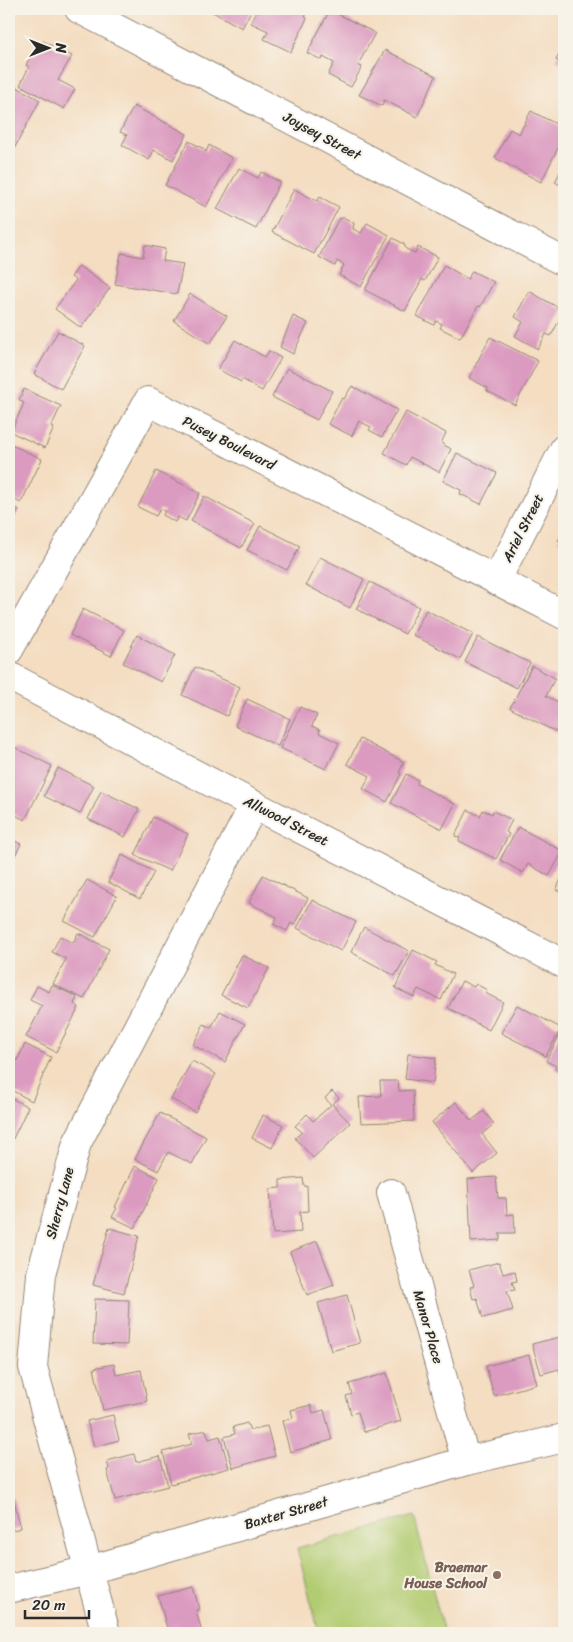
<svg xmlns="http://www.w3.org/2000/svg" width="573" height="1642" font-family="Sriracha,sans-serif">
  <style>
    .green { fill: #b2cc72; stroke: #6e7c4e }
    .building { fill: #db9ac0 }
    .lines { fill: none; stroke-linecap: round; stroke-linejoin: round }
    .minor-casing { stroke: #908476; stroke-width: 30 }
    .minor { stroke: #fff; stroke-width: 28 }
    .education-dot { fill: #8d6e63; stroke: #f7f3e8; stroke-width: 2 }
    .labels { text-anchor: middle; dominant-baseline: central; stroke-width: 4; stroke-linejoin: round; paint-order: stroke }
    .street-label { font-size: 14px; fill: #2b2b2b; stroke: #f7f3e8 }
    .education-label { font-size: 14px; font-weight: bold; fill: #785e54; stroke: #f7f3e8; text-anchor: end }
  </style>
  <rect width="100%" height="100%" fill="#f7f3e8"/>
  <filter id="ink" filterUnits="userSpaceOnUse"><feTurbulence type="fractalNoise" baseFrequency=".02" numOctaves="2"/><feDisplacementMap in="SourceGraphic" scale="10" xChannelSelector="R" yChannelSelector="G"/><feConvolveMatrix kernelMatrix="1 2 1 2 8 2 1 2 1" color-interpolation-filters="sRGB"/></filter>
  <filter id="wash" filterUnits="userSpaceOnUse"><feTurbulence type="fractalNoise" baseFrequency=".0096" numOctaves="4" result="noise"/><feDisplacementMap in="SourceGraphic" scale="20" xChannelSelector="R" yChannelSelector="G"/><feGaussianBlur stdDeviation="1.12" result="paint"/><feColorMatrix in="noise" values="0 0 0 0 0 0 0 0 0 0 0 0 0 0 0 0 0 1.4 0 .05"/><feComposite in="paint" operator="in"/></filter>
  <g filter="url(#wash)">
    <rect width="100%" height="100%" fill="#f4ddc1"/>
    <polygon class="green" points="414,1516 444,1633 319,1633 297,1548"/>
    <g id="blocks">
      <g class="building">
        <polygon points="207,9 252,9 242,28"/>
        <polygon points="258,9 309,9 305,17 307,18 291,52 264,39 268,31 251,23"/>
        <polygon points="330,10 375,33 358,65 362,67 351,87 328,75 334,63 323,57 322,60 307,53"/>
        <polygon points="43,41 72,56 58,80 75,89 64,109 20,85 29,67 26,65 32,53 36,55"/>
        <polygon points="564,46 564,64 556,60"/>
        <polygon points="385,50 436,76 417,117 384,100 382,106 359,95"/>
        <polygon points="15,86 40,100 14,149 9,146 9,97"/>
        <polygon points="134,106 187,134 173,160 154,150 149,160 122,145 127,135 120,132"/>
        <polygon points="531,111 564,128 564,136 541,182 495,158 510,129 519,134"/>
        <polygon points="189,141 204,149 206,152 209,145 232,158 206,207 165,185"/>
        <polygon points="564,164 564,187 555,182"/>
        <polygon points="239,168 258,178 261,172 280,182 256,229 217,209"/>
        <polygon points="294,189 317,201 320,197 339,207 314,254 272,232"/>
        <polygon points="343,217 354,223 353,229 361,233 367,223 389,235 361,287 339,275 344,265 337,261 335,266 319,257 339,218 341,219"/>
        <polygon points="393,238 404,244 406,249 415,253 418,247 438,257 425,281 422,279 405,311 365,290"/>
        <polygon points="145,245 165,249 163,261 183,264 177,294 115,284 121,253 143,257"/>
        <polygon points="444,265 468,279 472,271 494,282 480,307 478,306 460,338 440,328 442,324 436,321 434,325 417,316"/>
        <polygon points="79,266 110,288 81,328 55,309 76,280 71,277"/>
        <polygon points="529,291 564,311 551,336 546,334 538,349 515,336 523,322 515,317"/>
        <polygon points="190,294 227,316 210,344 174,321"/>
        <polygon points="293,316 308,323 293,354 280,347"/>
        <polygon points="58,331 85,346 61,389 34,374"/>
        <polygon points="490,337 538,361 515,405 487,391 488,388 469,378"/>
        <polygon points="235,340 265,357 269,351 281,358 262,391 242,379 241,382 218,369"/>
        <polygon points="287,368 332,391 317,420 272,397"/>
        <polygon points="352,386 397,410 382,437 369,430 371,427 359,421 352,436 328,424 342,398 344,399"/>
        <polygon points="24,389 61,406 51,427 54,428 45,448 11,432 24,403 19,400"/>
        <polygon points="406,412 446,433 441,443 451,449 439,472 410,457 406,465 384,453"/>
        <polygon points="10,444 42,459 21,503 9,497 9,462 10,459 9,458 9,447"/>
        <polygon points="457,453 497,473 481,504 460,494 461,490 443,481"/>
        <polygon points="156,471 200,493 186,521 178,517 175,522 163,515 165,511 160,509 156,516 138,507"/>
        <polygon points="204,496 255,524 241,548 191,521"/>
        <polygon points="9,504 19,510 9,529"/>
        <polygon points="260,526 300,546 287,570 247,550"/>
        <polygon points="564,529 564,545 558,541"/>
        <polygon points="320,557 364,579 350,608 306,585"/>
        <polygon points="370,582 419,607 405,634 356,609"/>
        <polygon points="83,609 124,630 111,656 70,635"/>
        <polygon points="426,610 473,634 460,659 413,635"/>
        <polygon points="137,635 175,655 161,682 123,663"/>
        <polygon points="478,637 530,663 517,688 465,662"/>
        <polygon points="532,666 555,678 546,696 564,705 564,716 556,732 510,708"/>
        <polygon points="195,667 240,687 227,716 182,695"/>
        <polygon points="247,699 290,719 278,746 235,726"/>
        <polygon points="300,707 317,715 312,726 320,730 319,733 339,743 326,769 280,748"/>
        <polygon points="360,739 404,762 399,773 401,774 387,802 363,789 370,776 347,764"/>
        <polygon points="14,747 52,766 25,820 9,812 12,801 9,800 9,785 14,775 9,772 9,757"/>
        <polygon points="58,768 94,786 80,814 44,796"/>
        <polygon points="406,774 418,780 417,784 455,804 442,829 391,803"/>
        <polygon points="101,791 139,809 125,837 88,819"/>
        <polygon points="468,810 480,816 483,810 492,814 493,811 512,820 506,832 509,834 496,859 459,841 460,838 455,836"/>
        <polygon points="153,817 188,834 170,871 135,855"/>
        <polygon points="518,827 563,851 549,876 528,864 523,873 500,860"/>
        <polygon points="9,838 21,844 9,867"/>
        <polygon points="122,855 154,872 140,899 108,882"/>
        <polygon points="564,873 564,893 556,890"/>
        <polygon points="263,875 308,898 294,925 291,923 287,931 273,924 277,917 249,903"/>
        <polygon points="87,880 117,896 95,937 64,921"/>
        <polygon points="312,900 356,922 341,951 297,928"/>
        <polygon points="364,927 409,951 395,976 351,952"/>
        <polygon points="78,933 109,949 84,999 53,984 66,959 52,952 60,936 73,943"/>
        <polygon points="413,950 437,962 435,965 453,974 441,1000 418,989 414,997 395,988"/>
        <polygon points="242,955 269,968 248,1008 221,995"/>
        <polygon points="462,981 474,987 476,984 487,990 485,993 503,1002 489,1030 448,1008"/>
        <polygon points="52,985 77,997 74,1004 79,1007 56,1052 26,1037 42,1006 30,1000 37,986 49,992"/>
        <polygon points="517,1005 561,1028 546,1056 501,1033"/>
        <polygon points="220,1011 245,1024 225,1062 193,1045 204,1024 211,1028"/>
        <polygon points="563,1028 564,1029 564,1074 555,1069 556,1066 546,1061"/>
        <polygon points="25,1044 51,1057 32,1101 9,1089 9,1077"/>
        <polygon points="408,1054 436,1058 433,1083 405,1079"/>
        <polygon points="192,1061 216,1074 195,1112 171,1099"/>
        <polygon points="380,1081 398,1081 399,1091 413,1090 414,1121 361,1123 359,1097 381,1096"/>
        <polygon points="332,1091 339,1098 332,1104 350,1123 313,1158 295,1138 302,1132 295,1126 307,1114 313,1121 331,1105 325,1098"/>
        <polygon points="9,1097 28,1107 9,1147"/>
        <polygon points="456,1102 471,1121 484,1111 494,1124 482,1134 497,1153 473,1173 432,1122"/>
        <polygon points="160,1113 206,1137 192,1164 168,1152 158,1171 135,1159"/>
        <polygon points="263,1115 283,1125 272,1148 252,1138"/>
        <polygon points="135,1166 159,1178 135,1228 112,1217 117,1208 115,1207"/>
        <polygon points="496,1177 498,1198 506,1198 507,1215 514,1214 515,1233 500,1233 500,1240 471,1242 468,1179"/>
        <polygon points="303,1178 304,1186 307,1186 308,1211 300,1212 301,1232 273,1234 270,1189 280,1188 280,1180"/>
        <polygon points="109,1228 139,1236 124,1293 93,1285"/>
        <polygon points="317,1241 334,1285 307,1295 290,1252"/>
        <polygon points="499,1262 503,1274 515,1271 517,1281 512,1282 515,1290 507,1291 513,1310 483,1318 477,1298 473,1299 470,1287 474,1286 469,1270"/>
        <polygon points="347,1295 360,1343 331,1351 318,1303"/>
        <polygon points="95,1299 129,1300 127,1345 93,1344"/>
        <polygon points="564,1336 564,1377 561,1378 559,1369 541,1374 532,1344"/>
        <polygon points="529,1355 537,1384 494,1396 486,1366"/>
        <polygon points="114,1364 116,1375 141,1370 147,1401 103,1410 94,1368"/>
        <polygon points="387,1373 401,1421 364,1432 358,1412 351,1414 346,1396 352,1394 349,1384"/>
        <polygon points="311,1405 313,1413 324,1410 332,1440 290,1452 282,1421 293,1418 291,1410"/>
        <polygon points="113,1415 119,1440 94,1447 87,1421"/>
        <polygon points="247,1423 250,1430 267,1426 275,1456 233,1468 224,1437 235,1434 233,1427"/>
        <polygon points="206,1430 209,1439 220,1436 229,1468 171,1484 163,1452 192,1444 189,1434"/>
        <polygon points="134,1454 136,1462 160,1456 168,1486 115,1500 107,1470 109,1469 107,1461"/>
        <polygon points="13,1497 21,1528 9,1531 9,1498"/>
        <polygon points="193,1587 199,1609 196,1610 202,1633 164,1633 163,1630 167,1628 158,1596"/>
        <polygon points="38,1629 39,1633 24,1633"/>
      </g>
    </g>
  </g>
  <g filter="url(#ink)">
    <use href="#blocks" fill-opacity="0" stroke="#908476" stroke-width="1"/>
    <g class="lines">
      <defs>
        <g id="minor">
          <polyline points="79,9 564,262"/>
          <polyline points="496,581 564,449"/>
          <polyline points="9,650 148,401 564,615"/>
          <polyline points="9,676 254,805 564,964"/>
          <polyline points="391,1193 466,1461"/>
          <polyline points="9,1589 89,1570 466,1461 564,1438"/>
          <polyline points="106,1633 33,1367 41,1274 77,1143 254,805"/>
        </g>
      </defs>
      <use href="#minor" class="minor-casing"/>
      <use href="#minor" class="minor"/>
    </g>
  </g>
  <circle class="education-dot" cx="497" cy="1575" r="5"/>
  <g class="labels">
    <g class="street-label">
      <text transform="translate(322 136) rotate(28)">Joysey Street</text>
      <text transform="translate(229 443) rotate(27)">Pusey Boulevard</text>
      <text transform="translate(523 528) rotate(-63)">Ariel Street</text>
      <text transform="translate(286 821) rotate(27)">Allwood Street</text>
      <text transform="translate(60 1203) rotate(-75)">Sherry Lane</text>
      <text transform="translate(428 1327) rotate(74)">Manor Place</text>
      <text transform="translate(286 1513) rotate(-16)">Baxter Street</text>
    </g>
    <g class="education-label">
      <text x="487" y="1567">Braemar<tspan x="487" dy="16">House School</tspan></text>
    </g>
  </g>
  <rect width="573" height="1642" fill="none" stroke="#f7f3e8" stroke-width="30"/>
  <g transform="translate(48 48) rotate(90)" stroke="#f7f3e8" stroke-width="4" paint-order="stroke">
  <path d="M0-4L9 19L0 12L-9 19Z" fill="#2b2b2b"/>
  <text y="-8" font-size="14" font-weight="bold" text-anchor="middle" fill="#2b2b2b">N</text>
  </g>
  <path d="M25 1610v8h64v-8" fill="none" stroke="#2b2b2b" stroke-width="2.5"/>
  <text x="32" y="1610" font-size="15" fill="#2b2b2b" stroke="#f7f3e8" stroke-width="4" paint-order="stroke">20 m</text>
</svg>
